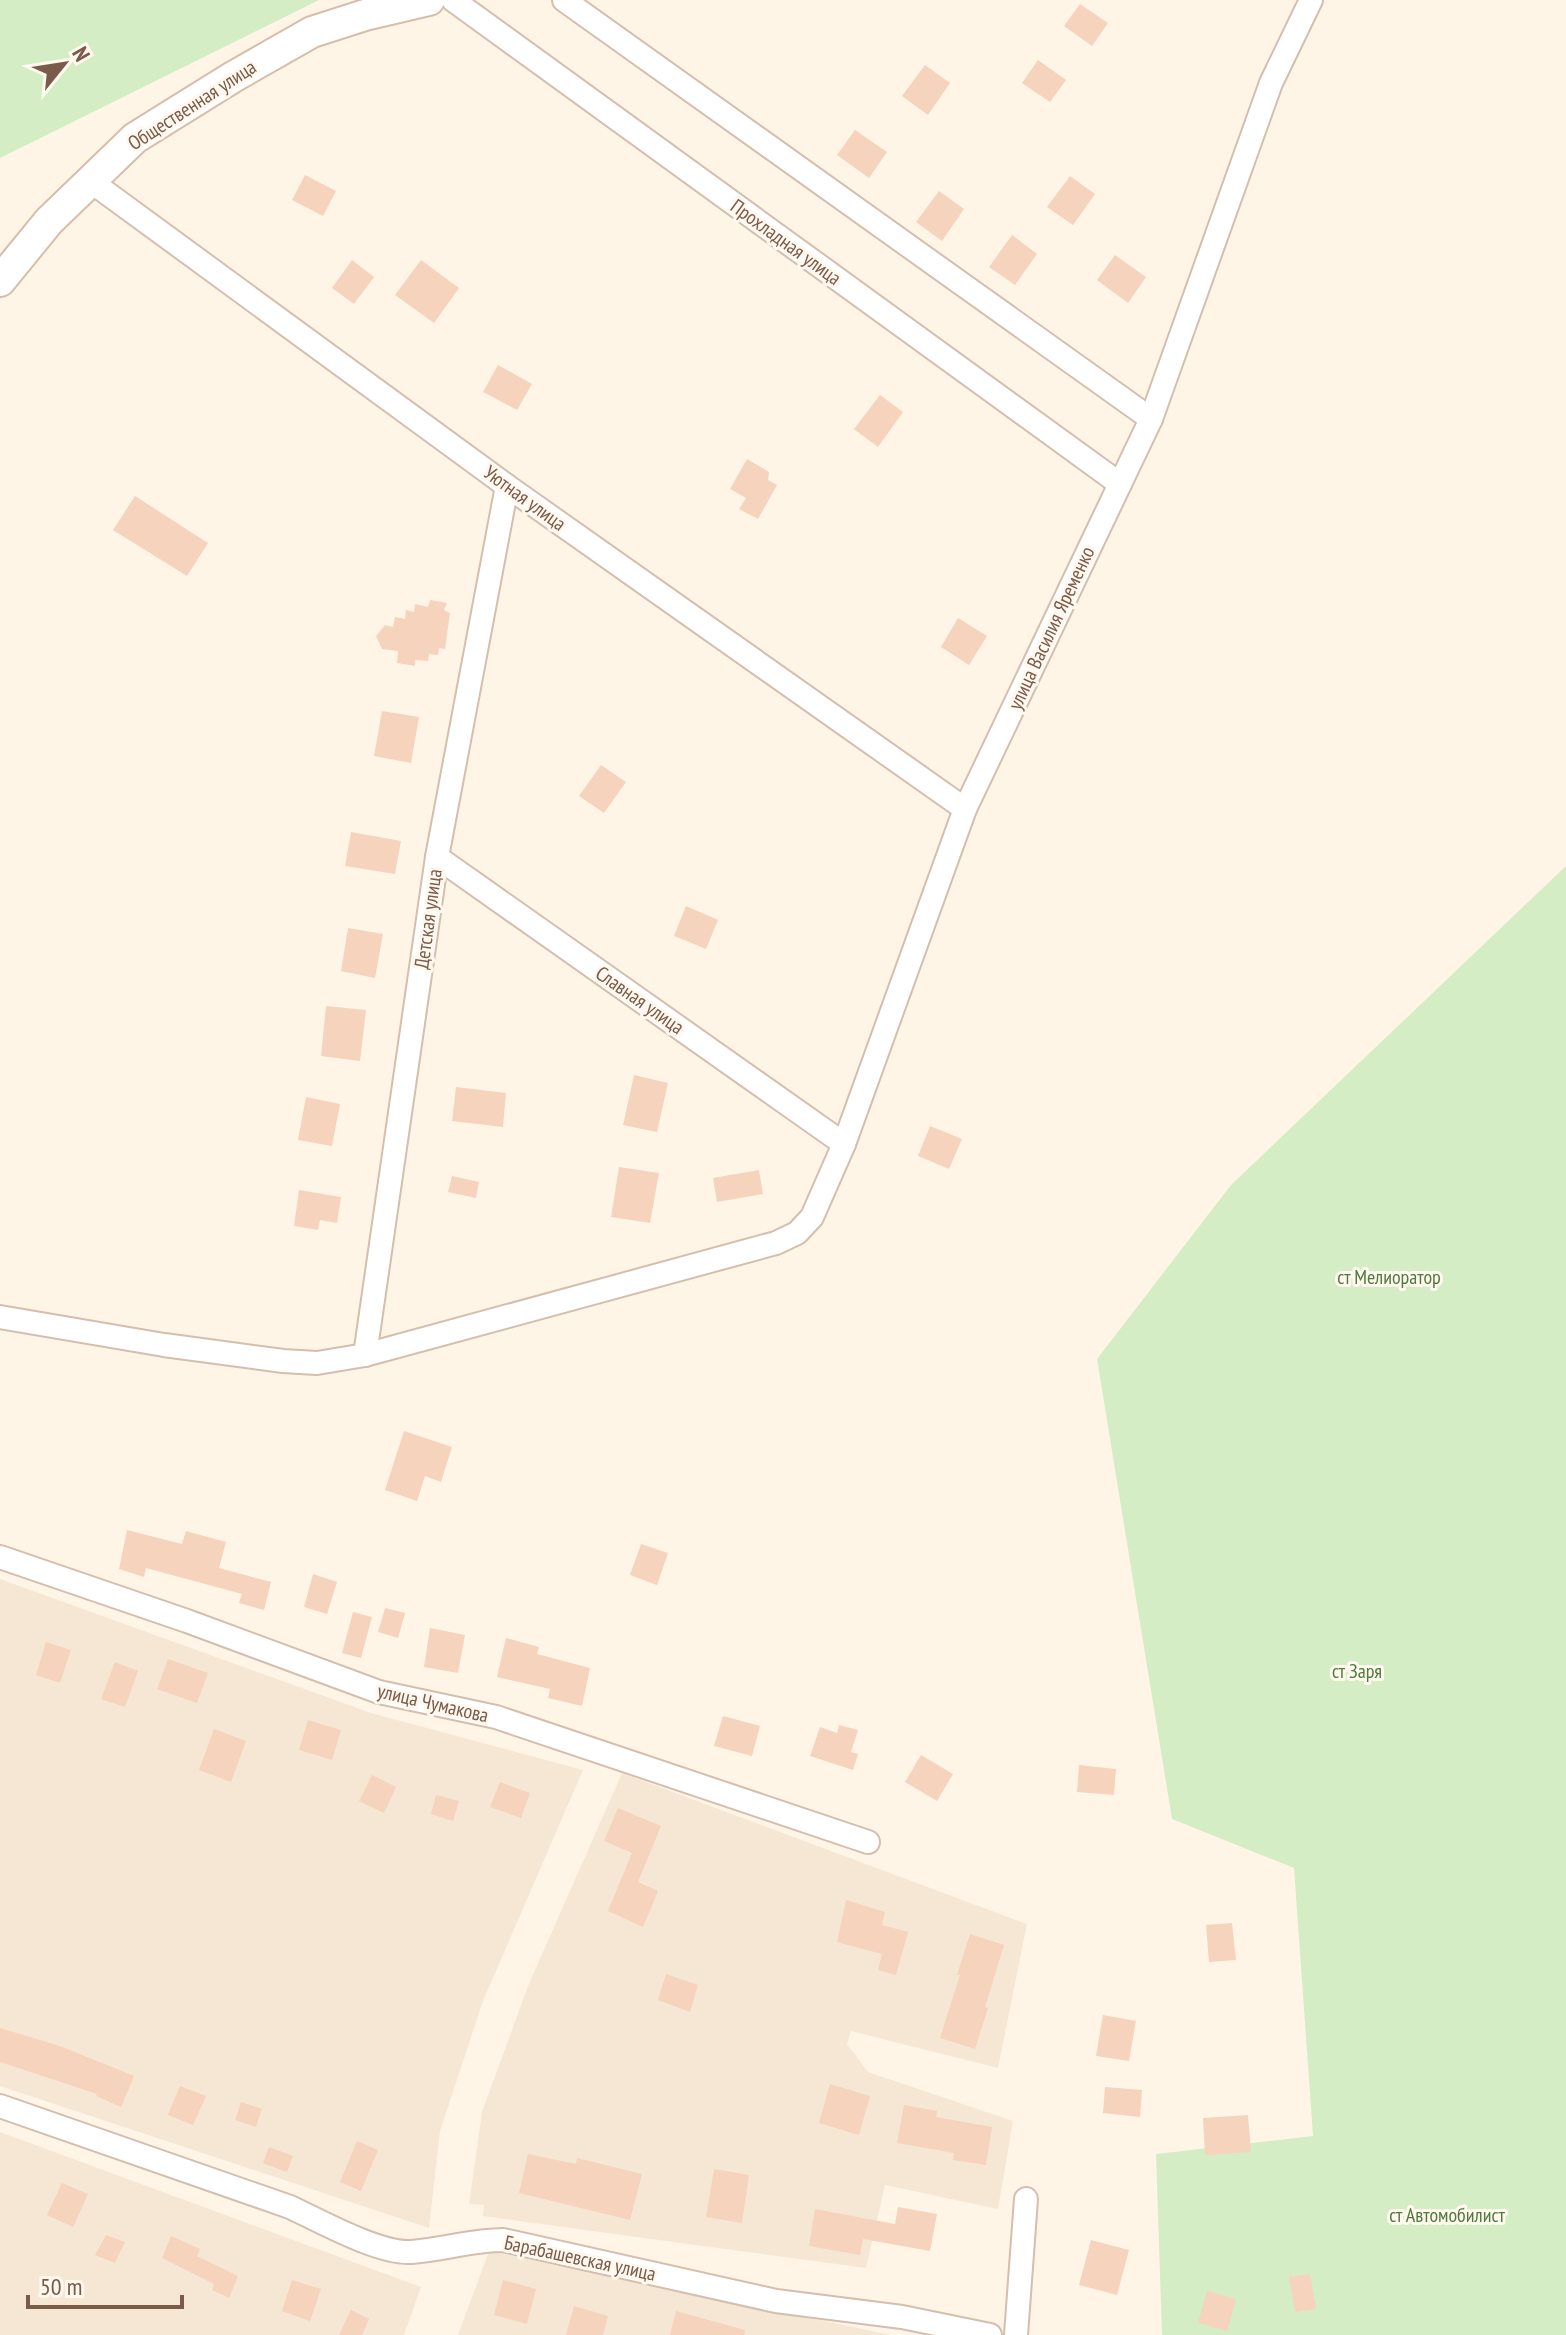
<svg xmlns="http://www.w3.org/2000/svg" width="1566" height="2335" font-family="'PT Sans Narrow',sans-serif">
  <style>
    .residential { fill: #f6e7d5 }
    .green { fill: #d5edc4 }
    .building { fill: #f5d3bc }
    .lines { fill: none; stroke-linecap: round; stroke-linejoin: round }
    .minor-casing { stroke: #d4beae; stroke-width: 26 }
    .secondary-casing { stroke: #d7beab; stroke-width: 34 }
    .minor { stroke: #fff; stroke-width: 22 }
    .secondary { stroke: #fff; stroke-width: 30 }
    .labels { text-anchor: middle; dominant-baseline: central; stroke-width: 6; stroke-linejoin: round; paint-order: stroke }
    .street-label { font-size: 20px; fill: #7a5a49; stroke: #fff8ef }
    .park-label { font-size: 20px; fill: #507a3d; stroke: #fff8ef }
  </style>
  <rect width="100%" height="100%" fill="#fef5e7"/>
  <g class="residential">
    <polygon points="0,1579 371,1713 583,1770 483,2001 440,2131 429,2228 0,2086"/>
    <polygon points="622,1773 1027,1924 998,2068 851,2031 847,2044 868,2072 1013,2121 998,2209 885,2185 866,2268 483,2216 484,2205 469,2204 482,2112 528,1986"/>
    <polygon points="0,2132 421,2287 404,2335 0,2335"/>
    <polygon points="489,2251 891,2335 458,2335"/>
  </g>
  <g class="green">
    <polygon points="0,0 319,0 0,158"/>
    <polygon points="1566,866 1566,2335 1162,2335 1156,2154 1313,2136 1294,1868 1172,1819 1097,1359 1231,1185"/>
  </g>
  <g class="building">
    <polygon points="1080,4 1108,23 1092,46 1064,26"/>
    <polygon points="1038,60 1066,80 1050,102 1022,83"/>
    <polygon points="925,65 950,83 928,115 902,96"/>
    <polygon points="855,130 887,152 869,178 837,155"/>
    <polygon points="305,175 336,191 323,216 292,200"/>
    <polygon points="1070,176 1095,194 1073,225 1047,207"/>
    <polygon points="939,191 964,209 942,241 916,222"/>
    <polygon points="1012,235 1037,254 1015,285 989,267"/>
    <polygon points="1115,255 1146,277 1128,303 1097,280"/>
    <polygon points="352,260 374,277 354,304 332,288"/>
    <polygon points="421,260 459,288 434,323 395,295"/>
    <polygon points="498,365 532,384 517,410 483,392"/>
    <polygon points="880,395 903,412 878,447 854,429"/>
    <polygon points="747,459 769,472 768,480 777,485 758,519 739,509 746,498 730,489"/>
    <polygon points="135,496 208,543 187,576 113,530"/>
    <polygon points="430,600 447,603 444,610 450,613 445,649 439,648 438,655 429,654 428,661 415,660 415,666 397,663 398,651 382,649 376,636 385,625 393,627 395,617 405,619 406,610 414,612 415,604 428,607"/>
    <polygon points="958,618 987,636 969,665 941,647"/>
    <polygon points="382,711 419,717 411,763 374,756"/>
    <polygon points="601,765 626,782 604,813 579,796"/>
    <polygon points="351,832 401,841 395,874 345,866"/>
    <polygon points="686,906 718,920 706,949 674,936"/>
    <polygon points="348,928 383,934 375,978 341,971"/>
    <polygon points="326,1006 366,1010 360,1061 321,1056"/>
    <polygon points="634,1075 668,1083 657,1132 623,1125"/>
    <polygon points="456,1087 506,1093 503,1127 452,1121"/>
    <polygon points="306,1097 340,1104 332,1146 298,1140"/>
    <polygon points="930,1126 962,1139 949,1169 918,1156"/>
    <polygon points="619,1167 659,1173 650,1223 611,1217"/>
    <polygon points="759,1170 763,1194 717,1202 713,1178"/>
    <polygon points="452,1176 479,1182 476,1198 448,1192"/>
    <polygon points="299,1190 341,1197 337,1223 320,1220 318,1230 294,1226"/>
    <polygon points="404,1431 452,1447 441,1482 425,1476 417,1501 385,1490"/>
    <polygon points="127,1530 182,1544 186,1531 226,1542 219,1568 271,1582 264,1610 239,1603 242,1594 146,1568 144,1577 119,1569"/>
    <polygon points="641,1544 668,1553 657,1585 630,1575"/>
    <polygon points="313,1574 337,1582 327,1614 304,1607"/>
    <polygon points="385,1608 405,1613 398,1638 378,1632"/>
    <polygon points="353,1612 372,1617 361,1658 342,1653"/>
    <polygon points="430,1628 465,1635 458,1673 424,1667"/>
    <polygon points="506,1638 539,1647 537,1654 590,1668 582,1706 548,1698 550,1689 497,1677"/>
    <polygon points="46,1642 71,1650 60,1683 36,1675"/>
    <polygon points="168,1659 208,1673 197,1703 157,1689"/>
    <polygon points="115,1662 138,1671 125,1707 101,1699"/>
    <polygon points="723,1716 760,1726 752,1756 714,1746"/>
    <polygon points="308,1720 341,1730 332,1760 299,1750"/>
    <polygon points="839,1725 858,1730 851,1752 858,1754 853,1770 810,1756 820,1727 837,1733"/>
    <polygon points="214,1729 246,1741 231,1782 199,1770"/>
    <polygon points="921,1755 953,1774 937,1801 905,1782"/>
    <polygon points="1079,1765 1116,1769 1114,1795 1077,1792"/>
    <polygon points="372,1775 396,1787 384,1813 359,1801"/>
    <polygon points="500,1782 530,1793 521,1818 490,1807"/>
    <polygon points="436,1795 459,1801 453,1821 431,1814"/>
    <polygon points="618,1808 661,1826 638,1882 658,1891 643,1927 608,1911 632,1853 604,1841"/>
    <polygon points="846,1900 885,1912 882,1925 908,1932 896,1975 878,1970 882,1954 837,1942"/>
    <polygon points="1232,1923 1236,1960 1209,1962 1206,1925"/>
    <polygon points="970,1934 1004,1945 985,2007 988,2008 975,2049 940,2038 960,1975 957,1975"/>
    <polygon points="666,1974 698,1985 690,2012 658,2000"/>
    <polygon points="1103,2015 1136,2021 1129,2061 1096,2056"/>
    <polygon points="0,2028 60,2046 134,2076 121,2107 96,2096 97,2094 0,2062"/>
    <polygon points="830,2084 870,2096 859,2135 819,2123"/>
    <polygon points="180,2086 206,2096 193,2125 168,2115"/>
    <polygon points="1105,2087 1142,2090 1140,2117 1103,2113"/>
    <polygon points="241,2102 262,2109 256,2127 235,2120"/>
    <polygon points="904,2105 937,2111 936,2117 992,2127 986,2165 953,2160 954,2153 897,2143"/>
    <polygon points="1248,2115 1251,2152 1205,2155 1203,2118"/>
    <polygon points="357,2141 378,2150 361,2191 340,2182"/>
    <polygon points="269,2147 293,2156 287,2172 263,2163"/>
    <polygon points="528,2154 576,2164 577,2158 642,2174 630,2220 519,2193"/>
    <polygon points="714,2169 749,2175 742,2223 706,2217"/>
    <polygon points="62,2183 88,2194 73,2227 47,2215"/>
    <polygon points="898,2207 937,2214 930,2251 863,2239 860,2255 809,2246 815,2209 895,2224"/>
    <polygon points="106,2235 125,2242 115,2263 95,2255"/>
    <polygon points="171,2236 200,2249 197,2256 238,2276 229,2298 212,2290 214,2284 162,2258"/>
    <polygon points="1091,2240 1129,2250 1117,2295 1079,2285"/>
    <polygon points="1310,2274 1316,2309 1295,2312 1289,2277"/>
    <polygon points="292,2280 321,2289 310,2321 282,2311"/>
    <polygon points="503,2280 536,2289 527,2324 494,2315"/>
    <polygon points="1207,2291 1236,2299 1227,2331 1198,2323"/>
    <polygon points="574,2306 608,2316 603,2335 566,2335"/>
    <polygon points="351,2310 369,2319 362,2335 339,2335"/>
    <polygon points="676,2311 745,2330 744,2335 670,2335"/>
  </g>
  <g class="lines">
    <defs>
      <g id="minor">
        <polyline points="453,0 1120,484"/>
        <polyline points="564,0 1151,419"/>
        <polyline points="89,180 507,486 965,809"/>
        <polyline points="437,857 844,1144"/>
        <polyline points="0,1317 164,1345 283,1361 317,1363 365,1355 776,1243 797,1233 812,1217 844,1144 965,809 1151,419 1271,83 1311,0"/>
        <polyline points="365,1355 437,857 507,486"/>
        <polyline points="0,1557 187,1621 379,1692 496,1717 868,1842"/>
        <path d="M 0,2106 L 290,2207 C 320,2221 379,2254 411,2252 C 442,2250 472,2240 503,2240 L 776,2301 L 902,2317 L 990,2335"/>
        <polyline points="1016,2335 1026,2199"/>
      </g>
      <polyline id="secondary" points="0,281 49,221 135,138 233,77 312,32 365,15 429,0"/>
    </defs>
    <use href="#minor" class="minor-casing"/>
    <use href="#secondary" class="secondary-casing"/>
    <use href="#minor" class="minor"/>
    <use href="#secondary" class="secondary"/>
  </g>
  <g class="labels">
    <g class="street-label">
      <text transform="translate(192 105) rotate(-33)">Общественная улица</text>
      <text transform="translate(786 242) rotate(36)">Прохладная улица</text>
      <text transform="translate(525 498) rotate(36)">Уютная улица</text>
      <text transform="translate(1051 628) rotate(-65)">улица Василия Яременко</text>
      <text transform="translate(428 919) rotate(-82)">Детская улица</text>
      <text transform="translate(640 1000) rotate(35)">Славная улица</text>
      <text transform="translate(433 1703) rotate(13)">улица Чумакова</text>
      <text transform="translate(580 2258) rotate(12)">Барабашевская улица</text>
    </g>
    <g class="park-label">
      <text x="1389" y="1277">ст Мелиоратор</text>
      <text x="1357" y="1671">ст Заря</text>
      <text x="1447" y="2215">ст Автомобилист</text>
    </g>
  </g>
  <g transform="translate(64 64) rotate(60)" stroke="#fff8ef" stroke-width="6" paint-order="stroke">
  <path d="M0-6L14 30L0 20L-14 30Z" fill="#7a5a49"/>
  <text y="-12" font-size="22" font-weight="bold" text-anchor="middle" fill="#7a5a49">N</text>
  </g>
  <path d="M28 2295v12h154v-12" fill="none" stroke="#7a5a49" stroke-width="4"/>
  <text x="40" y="2295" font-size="24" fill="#7a5a49" stroke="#fff8ef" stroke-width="6" paint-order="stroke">50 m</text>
</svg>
